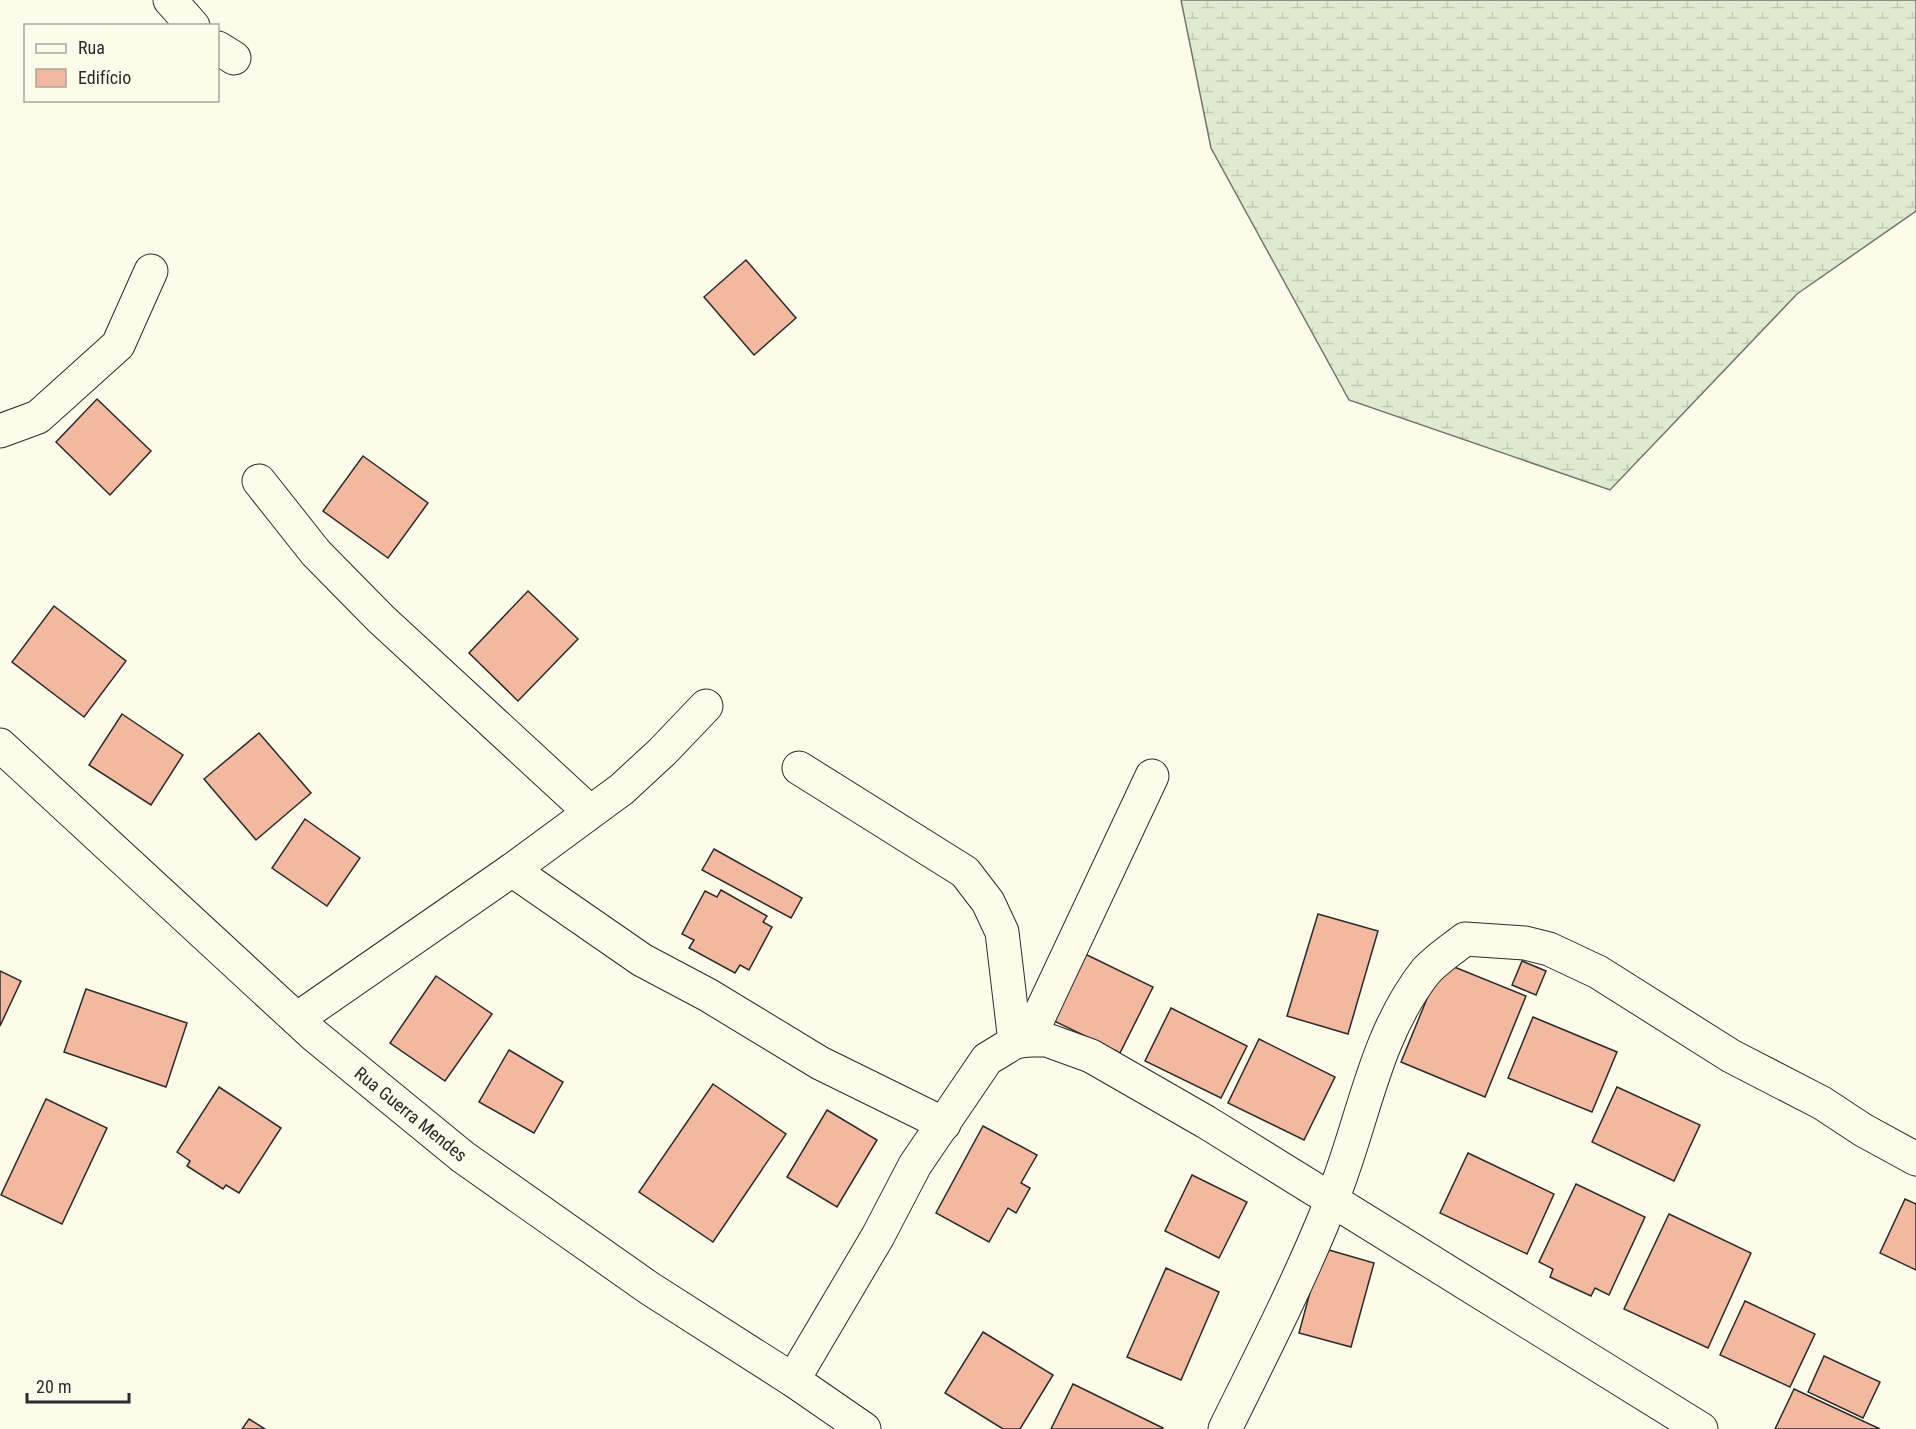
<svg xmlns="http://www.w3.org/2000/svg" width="1916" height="1429" font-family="'Roboto Condensed',sans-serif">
<defs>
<pattern id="wetland-marsh" width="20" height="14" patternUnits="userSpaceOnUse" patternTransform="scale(1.5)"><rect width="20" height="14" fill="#deebd1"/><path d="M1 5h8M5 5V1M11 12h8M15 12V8" fill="none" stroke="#bfcab4"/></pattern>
</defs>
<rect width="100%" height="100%" fill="#fdfbea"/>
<path fill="url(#wetland-marsh)" stroke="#74746e" stroke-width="1.5" d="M 1181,0 L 1916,0 L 1916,211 L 1797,294 L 1610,490 L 1349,400 L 1211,148 Z"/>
<g fill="#f2b8a0" stroke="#2b2b2b" stroke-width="1.5">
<path d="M 746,260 L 796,318 L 754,355 L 704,297 Z"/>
<path d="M 97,399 L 151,451 L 110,495 L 56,442 Z"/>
<path d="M 363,456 L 428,503 L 388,558 L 323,511 Z"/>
<path d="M 528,591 L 578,639 L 518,701 L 469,653 Z"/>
<path d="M 54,606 L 126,661 L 84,717 L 12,662 Z"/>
<path d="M 122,714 L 183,755 L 151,805 L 89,765 Z"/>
<path d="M 259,733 L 311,793 L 256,840 L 204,779 Z"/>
<path d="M 305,819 L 360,858 L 327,906 L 272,868 Z"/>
<path d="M 714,849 L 802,898 L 791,918 L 702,870 Z"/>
<path d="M 721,890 L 767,916 L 763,922 L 772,927 L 749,970 L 740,965 L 735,973 L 689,948 L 694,940 L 682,934 L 705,891 L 717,897 Z"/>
<path d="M 1318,914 L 1378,931 L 1348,1034 L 1287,1016 Z"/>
<path d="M 1083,953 L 1153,987 L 1120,1053 L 1050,1019 Z"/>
<path d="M 1522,961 L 1546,971 L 1536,995 L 1512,985 Z"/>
<path d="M 1442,962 L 1526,996 L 1485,1097 L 1401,1062 Z"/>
<path d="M 0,971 L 21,981 L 0,1026 Z"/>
<path d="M 436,976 L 492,1014 L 445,1081 L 390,1043 Z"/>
<path d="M 86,989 L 187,1023 L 166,1087 L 64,1052 Z"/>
<path d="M 1171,1008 L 1247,1046 L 1221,1098 L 1145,1061 Z"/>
<path d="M 1533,1017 L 1617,1052 L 1592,1112 L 1508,1078 Z"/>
<path d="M 1259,1039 L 1335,1077 L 1304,1140 L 1228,1103 Z"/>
<path d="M 509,1050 L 563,1082 L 534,1133 L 479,1102 Z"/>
<path d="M 713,1084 L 786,1134 L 713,1242 L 639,1192 Z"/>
<path d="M 219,1087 L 281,1128 L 239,1193 L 226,1185 L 223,1189 L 187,1166 L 190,1161 L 177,1152 Z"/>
<path d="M 1617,1087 L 1700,1125 L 1674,1181 L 1592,1142 Z"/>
<path d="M 46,1099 L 107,1128 L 62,1224 L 1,1195 Z"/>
<path d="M 827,1110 L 877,1140 L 837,1207 L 787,1177 Z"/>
<path d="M 983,1126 L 1037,1155 L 1021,1183 L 1030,1188 L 1016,1213 L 1008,1208 L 989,1242 L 936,1213 Z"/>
<path d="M 1468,1153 L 1554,1194 L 1527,1254 L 1440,1213 Z"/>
<path d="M 1192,1175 L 1247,1202 L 1219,1258 L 1165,1231 Z"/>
<path d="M 1576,1184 L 1645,1217 L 1609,1295 L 1595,1288 L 1591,1296 L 1550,1277 L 1553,1269 L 1539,1262 Z"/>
<path d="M 1905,1199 L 1916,1204 L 1916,1270 L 1880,1253 Z"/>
<path d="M 1669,1214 L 1751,1253 L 1708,1348 L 1624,1309 Z"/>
<path d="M 1322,1248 L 1374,1263 L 1351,1347 L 1299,1333 Z"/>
<path d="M 1166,1268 L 1219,1292 L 1181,1380 L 1127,1357 Z"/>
<path d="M 1745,1301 L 1815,1334 L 1790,1387 L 1720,1355 Z"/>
<path d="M 983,1332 L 1053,1375 L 1020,1429 L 1003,1429 L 945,1393 Z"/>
<path d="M 1824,1356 L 1880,1382 L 1863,1418 L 1808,1392 Z"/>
<path d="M 1073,1384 L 1163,1428 L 1162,1429 L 1051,1429 Z"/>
<path d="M 1794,1389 L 1880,1429 L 1775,1429 Z"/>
<path d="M 249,1419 L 265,1429 L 242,1429 Z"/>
</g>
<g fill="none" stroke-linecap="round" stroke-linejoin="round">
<g stroke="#2b2b2b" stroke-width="35">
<g id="minor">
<path d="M 170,0 L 193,26"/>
<path d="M 218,48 L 234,58"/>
<path d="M 0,431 L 38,417 L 118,345 L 151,271"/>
<path d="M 259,481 L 316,553 L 381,619 L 590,812"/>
<path d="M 0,745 L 314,1035 L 463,1157 L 649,1288 L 793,1380 L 864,1429"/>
<path d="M 799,768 L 965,872 L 988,902 L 1002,932 L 1015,1042"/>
<path d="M 512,870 L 642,960 L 708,995 L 820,1063 L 944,1124"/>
<path d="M 297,1019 L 512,870 L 622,789 L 662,752 L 706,706"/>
<path d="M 1028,1040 L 1152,776"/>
<path d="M 793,1380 L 878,1236 L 915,1165 L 987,1059 L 1015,1042 L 1028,1040 L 1047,1040 L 1091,1056 L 1206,1122 L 1701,1429"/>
<path d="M 1225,1429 C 1262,1354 1300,1280 1331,1202 C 1363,1125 1373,1038 1426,971 C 1437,959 1452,949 1465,939 L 1525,943 L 1549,949 L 1598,972 L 1731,1056 L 1822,1103 L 1863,1130 L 1916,1159"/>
</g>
</g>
<use href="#minor" stroke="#fdfbea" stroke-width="33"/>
</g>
<g text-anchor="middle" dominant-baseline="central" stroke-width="4.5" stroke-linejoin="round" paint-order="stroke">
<g font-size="18" fill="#2b2b2b" stroke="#fdfbea">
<text transform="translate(411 1114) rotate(39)">Rua Guerra Mendes</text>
</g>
</g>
<rect x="24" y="24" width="195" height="78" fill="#fdfbea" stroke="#a9a89e" stroke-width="1.5"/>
<rect x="36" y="44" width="30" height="9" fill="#fdfbea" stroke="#a9a89e" stroke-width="1.5"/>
<text x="78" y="54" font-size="18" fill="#2b2b2b">Rua</text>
<rect x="36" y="69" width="30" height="18" fill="#f2b8a0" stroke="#a9a89e" stroke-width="1.5"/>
<text x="78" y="84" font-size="18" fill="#2b2b2b">Edifício</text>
<path d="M27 1393v9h102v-9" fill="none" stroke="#2b2b2b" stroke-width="3"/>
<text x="36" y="1393" font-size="18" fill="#2b2b2b" stroke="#fdfbea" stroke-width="4.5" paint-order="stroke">20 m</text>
</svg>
